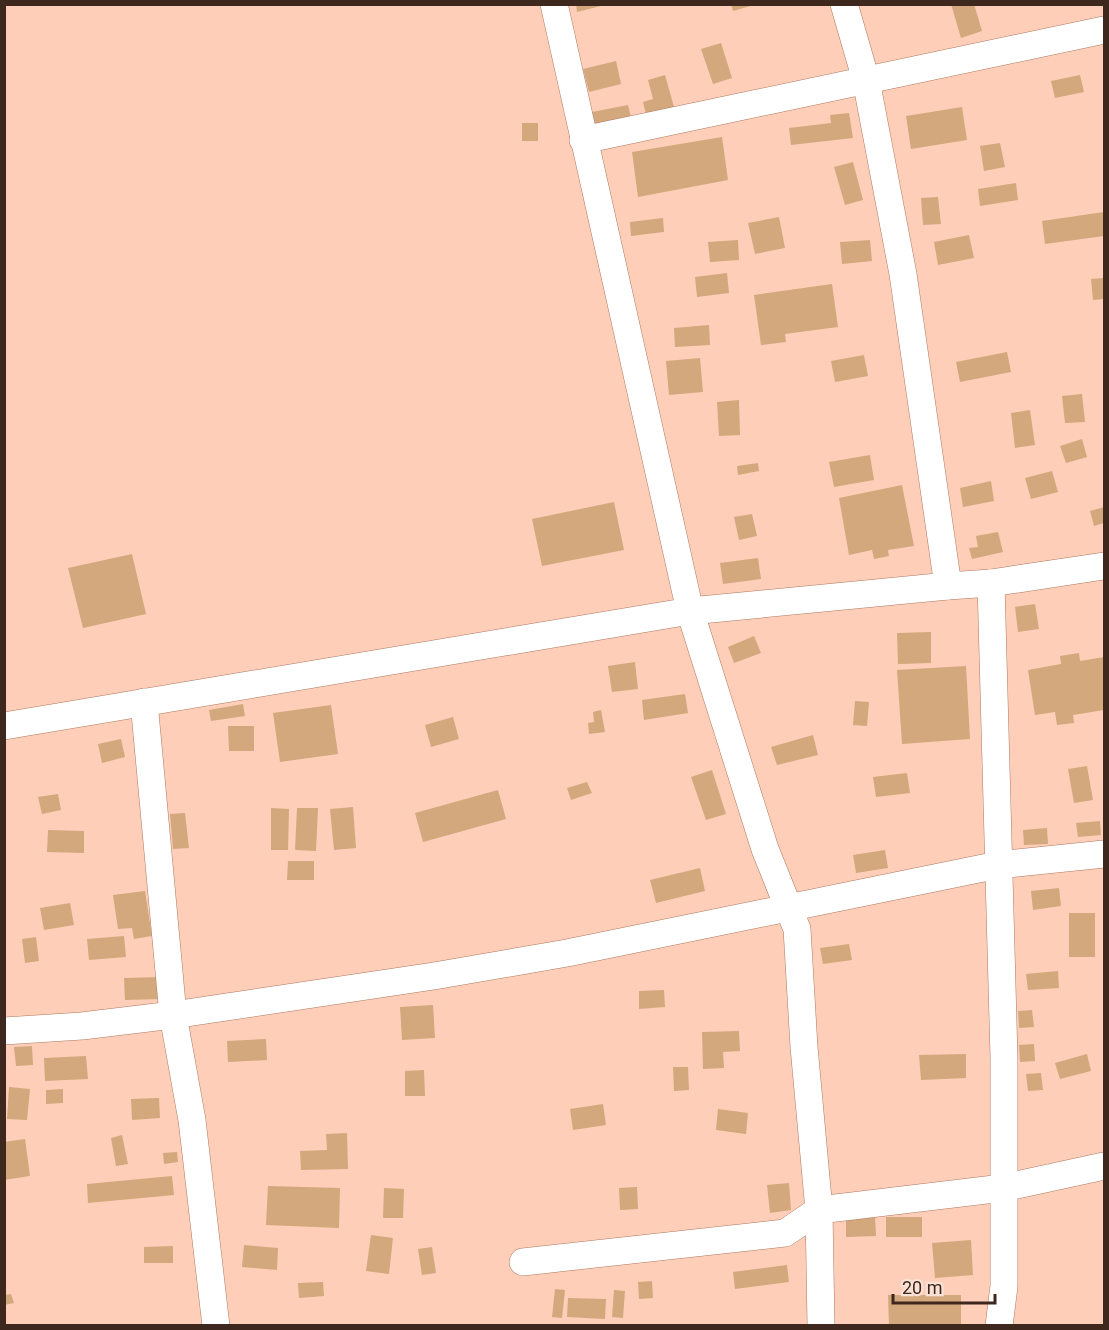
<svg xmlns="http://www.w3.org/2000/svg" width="1109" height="1330" font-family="Roboto,sans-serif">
<rect width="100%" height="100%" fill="#feceb8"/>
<g fill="#d3a87c">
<path d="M 576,4 L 605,4 L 605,5 L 577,12 Z"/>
<path d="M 731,4 L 754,4 L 754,5 L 733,11 Z"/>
<path d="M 951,4 L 974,4 L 982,31 L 961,38 Z"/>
<path d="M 721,43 L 732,78 L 713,84 L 701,49 Z"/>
<path d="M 616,61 L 621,84 L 589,92 L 583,69 Z"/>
<path d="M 665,75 L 674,107 L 646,114 L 643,102 L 653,99 L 648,80 Z"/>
<path d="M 1080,75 L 1084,92 L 1055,98 L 1051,81 Z"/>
<path d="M 628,105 L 631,117 L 595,124 L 592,112 Z"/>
<path d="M 962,107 L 967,140 L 911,149 L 906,116 Z"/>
<path d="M 849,113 L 853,138 L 791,145 L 789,128 L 831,123 L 830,115 Z"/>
<rect x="522" y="123" width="16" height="18"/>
<path d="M 722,137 L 728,180 L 638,197 L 632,152 Z"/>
<path d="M 1000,143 L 1005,167 L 984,171 L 980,146 Z"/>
<path d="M 853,162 L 863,200 L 845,205 L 834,167 Z"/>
<path d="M 1016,183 L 1018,200 L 980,206 L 978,189 Z"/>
<path d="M 938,197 L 941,224 L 923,225 L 921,198 Z"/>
<path d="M 1104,212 L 1104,236 L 1045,244 L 1042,221 Z"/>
<path d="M 779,217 L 785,248 L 755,254 L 748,223 Z"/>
<path d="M 663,218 L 664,232 L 631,236 L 630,222 Z"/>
<path d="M 969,235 L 974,258 L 938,265 L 934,242 Z"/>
<path d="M 738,240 L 739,260 L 710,262 L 708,242 Z"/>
<path d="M 870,240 L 872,261 L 842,264 L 840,242 Z"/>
<path d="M 727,273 L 729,293 L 697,297 L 695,277 Z"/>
<path d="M 1104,278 L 1104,299 L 1093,300 L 1091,279 Z"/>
<path d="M 832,284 L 838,327 L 785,334 L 786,342 L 761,345 L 754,295 Z"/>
<path d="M 709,325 L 710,345 L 675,347 L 674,328 Z"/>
<path d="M 1007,352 L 1011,372 L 960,382 L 956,362 Z"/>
<path d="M 864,355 L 868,376 L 835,382 L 831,361 Z"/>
<path d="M 700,358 L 703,392 L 669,395 L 666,361 Z"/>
<path d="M 1082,394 L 1085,422 L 1065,423 L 1062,396 Z"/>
<path d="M 739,400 L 740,435 L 719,436 L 717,402 Z"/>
<path d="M 1030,410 L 1035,445 L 1015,448 L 1011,413 Z"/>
<path d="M 1082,439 L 1087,457 L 1066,463 L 1060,446 Z"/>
<path d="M 870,455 L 874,480 L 834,487 L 829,462 Z"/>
<path d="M 758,463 L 759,471 L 738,475 L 737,466 Z"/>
<path d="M 1052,471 L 1058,492 L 1031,499 L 1025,478 Z"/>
<path d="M 991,481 L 994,501 L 963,507 L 960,488 Z"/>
<path d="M 902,485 L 914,546 L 888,550 L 889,556 L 874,559 L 872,550 L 849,555 L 839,498 Z"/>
<path d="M 614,502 L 624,550 L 542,566 L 532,519 Z"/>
<path d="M 1104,507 L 1104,523 L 1094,526 L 1090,511 Z"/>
<path d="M 752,514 L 757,536 L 739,540 L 734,517 Z"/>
<path d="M 998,532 L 1003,552 L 972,559 L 969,548 L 978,547 L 976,536 Z"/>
<path d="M 132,554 L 146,614 L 83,628 L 68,568 Z"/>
<path d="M 758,558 L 761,579 L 723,584 L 720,563 Z"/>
<path d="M 1035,604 L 1039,629 L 1018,632 L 1015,607 Z"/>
<path d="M 931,632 L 931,663 L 898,664 L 897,633 Z"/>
<path d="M 754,636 L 761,653 L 734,663 L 728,647 Z"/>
<path d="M 1079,653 L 1080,661 L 1104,657 L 1104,710 L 1073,715 L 1074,723 L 1057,725 L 1055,712 L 1035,715 L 1028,670 L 1061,664 L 1060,656 Z"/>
<path d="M 635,662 L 638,689 L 612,692 L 608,666 Z"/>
<path d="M 966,666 L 970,739 L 902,744 L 897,670 Z"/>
<path d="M 685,694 L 688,713 L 644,720 L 642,700 Z"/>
<path d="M 855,701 L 869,702 L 867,726 L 853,725 Z"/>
<path d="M 243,704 L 245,716 L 211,721 L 209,710 Z"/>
<path d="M 331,705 L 338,754 L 280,762 L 273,713 Z"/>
<path d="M 601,710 L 605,732 L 589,734 L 588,723 L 594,722 L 593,712 Z"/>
<path d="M 453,717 L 459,739 L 431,747 L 425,725 Z"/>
<path d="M 228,726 L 254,726 L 254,751 L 229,751 Z"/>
<path d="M 813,735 L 818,755 L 777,765 L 771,747 Z"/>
<path d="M 121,739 L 125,757 L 102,763 L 98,744 Z"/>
<path d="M 1087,766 L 1093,800 L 1074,803 L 1068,769 Z"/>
<path d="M 712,770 L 726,814 L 706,820 L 691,777 Z"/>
<path d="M 907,773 L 910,793 L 876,797 L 873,777 Z"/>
<path d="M 587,782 L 592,793 L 571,800 L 567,788 Z"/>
<path d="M 498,790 L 506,819 L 423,842 L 415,813 Z"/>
<path d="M 58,794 L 61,810 L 42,814 L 38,797 Z"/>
<path d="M 353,807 L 356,848 L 334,850 L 330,809 Z"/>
<path d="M 271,808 L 289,809 L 288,850 L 271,850 Z"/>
<path d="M 297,808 L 318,808 L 316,851 L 295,850 Z"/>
<path d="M 185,813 L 189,848 L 173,849 L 170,814 Z"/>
<path d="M 1100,821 L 1101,835 L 1078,837 L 1076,823 Z"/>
<path d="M 1047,828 L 1048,844 L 1024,845 L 1023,830 Z"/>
<path d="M 48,830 L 84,831 L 84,853 L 47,852 Z"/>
<path d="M 885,850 L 888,868 L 856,873 L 853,855 Z"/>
<path d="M 288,861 L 314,861 L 314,880 L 287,880 Z"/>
<path d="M 700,868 L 705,891 L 656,903 L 650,880 Z"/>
<path d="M 1059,888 L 1061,906 L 1033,910 L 1031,891 Z"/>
<path d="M 145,891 L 152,936 L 134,939 L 132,928 L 118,929 L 113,895 Z"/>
<path d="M 70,903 L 74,925 L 44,930 L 40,908 Z"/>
<rect x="1069" y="913" width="26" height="44"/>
<path d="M 124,936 L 126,957 L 89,960 L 87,939 Z"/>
<path d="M 36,937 L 39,961 L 25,963 L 22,939 Z"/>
<path d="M 849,944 L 852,960 L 823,964 L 820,948 Z"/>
<path d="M 1058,971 L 1059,988 L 1028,990 L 1026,974 Z"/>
<path d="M 161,977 L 161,999 L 125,1000 L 124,978 Z"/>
<path d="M 664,990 L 665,1007 L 639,1009 L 639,991 Z"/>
<path d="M 433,1005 L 435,1038 L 402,1040 L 400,1007 Z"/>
<path d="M 1032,1010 L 1034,1027 L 1019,1028 L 1018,1011 Z"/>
<path d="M 739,1031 L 740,1051 L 723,1052 L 724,1068 L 703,1069 L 702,1032 Z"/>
<path d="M 266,1039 L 267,1060 L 228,1062 L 227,1041 Z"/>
<path d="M 1034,1044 L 1035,1061 L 1020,1062 L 1019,1045 Z"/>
<path d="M 32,1046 L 33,1065 L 16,1066 L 14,1047 Z"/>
<path d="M 966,1054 L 966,1078 L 921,1080 L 919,1055 Z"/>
<path d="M 1087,1054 L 1091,1071 L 1060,1079 L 1055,1063 Z"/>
<path d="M 86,1056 L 88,1079 L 45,1081 L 44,1058 Z"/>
<path d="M 673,1067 L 688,1067 L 689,1090 L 674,1091 Z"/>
<path d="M 424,1070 L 425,1096 L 405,1096 L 405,1071 Z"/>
<path d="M 1041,1073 L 1043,1090 L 1028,1091 L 1026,1074 Z"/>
<path d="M 9,1087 L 30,1089 L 27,1120 L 7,1119 Z"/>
<path d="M 63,1089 L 63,1103 L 46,1104 L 46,1090 Z"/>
<path d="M 159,1098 L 160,1118 L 132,1120 L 131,1099 Z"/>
<path d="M 603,1104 L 606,1125 L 573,1130 L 570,1109 Z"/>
<path d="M 718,1109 L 748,1113 L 746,1134 L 716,1130 Z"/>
<path d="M 347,1133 L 348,1169 L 301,1170 L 300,1151 L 327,1150 L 326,1134 Z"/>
<path d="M 122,1135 L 128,1164 L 116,1166 L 111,1138 Z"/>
<path d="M 25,1139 L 30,1176 L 4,1180 L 4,1142 Z"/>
<path d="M 177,1152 L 178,1162 L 164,1164 L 163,1153 Z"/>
<path d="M 172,1176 L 174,1195 L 88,1203 L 87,1184 Z"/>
<path d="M 789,1183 L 791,1210 L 770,1213 L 767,1185 Z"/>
<path d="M 268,1186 L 340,1188 L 339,1228 L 266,1225 Z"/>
<path d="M 637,1187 L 638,1209 L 620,1210 L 619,1188 Z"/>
<path d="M 384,1188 L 404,1189 L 403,1218 L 383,1218 Z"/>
<path d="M 875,1217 L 876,1236 L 846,1237 L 846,1218 Z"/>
<rect x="886" y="1217" width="36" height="20"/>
<path d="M 371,1235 L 393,1238 L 389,1274 L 366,1271 Z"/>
<path d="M 971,1240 L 973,1275 L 935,1278 L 932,1243 Z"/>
<path d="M 244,1245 L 278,1248 L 277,1270 L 242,1267 Z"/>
<path d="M 173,1246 L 173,1263 L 144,1263 L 144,1247 Z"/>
<path d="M 432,1247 L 436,1273 L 422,1275 L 418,1249 Z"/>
<path d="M 787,1265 L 789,1282 L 735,1289 L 733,1272 Z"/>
<path d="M 652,1281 L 653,1298 L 639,1299 L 638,1282 Z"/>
<path d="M 323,1282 L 324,1296 L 299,1298 L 298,1283 Z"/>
<path d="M 555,1289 L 565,1290 L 562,1318 L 552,1317 Z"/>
<path d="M 614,1290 L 625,1291 L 623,1318 L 612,1317 Z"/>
<path d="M 11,1294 L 14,1303 L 4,1305 L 4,1295 Z"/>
<path d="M 888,1295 L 961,1295 L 961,1326 L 889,1326 Z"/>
<path d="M 568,1298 L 606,1299 L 605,1319 L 567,1317 Z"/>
</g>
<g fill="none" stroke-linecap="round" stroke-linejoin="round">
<g stroke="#ae785e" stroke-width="28">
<g id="street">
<path d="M 554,4 L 690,611 L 765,849 L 797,929 L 804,1047 L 819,1210 L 821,1326"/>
<path d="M 844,4 L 866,80 L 903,274 L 948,586"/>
<path d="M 583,140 L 1104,30"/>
<path d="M 991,583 L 1004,1058 L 1004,1286 L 999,1326"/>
<path d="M 144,702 L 173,1015 L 192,1120 L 216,1326"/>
<path d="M 4,726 L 690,611 L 948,586 L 991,583 L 1104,566"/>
<path d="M 4,1031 L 82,1026 L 173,1015 L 434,976 L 567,953 L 998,865 L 1104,854"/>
<path d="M 523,1262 L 785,1233 L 819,1210 L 1003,1188 L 1104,1166"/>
</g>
</g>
<use href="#street" stroke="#fff" stroke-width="27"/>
</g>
<rect width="1109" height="1330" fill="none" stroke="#3e271c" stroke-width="12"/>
<path d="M893 1294v9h102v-9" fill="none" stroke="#3e271c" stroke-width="3"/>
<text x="902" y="1294" font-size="18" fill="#3e271c" stroke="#fae1d6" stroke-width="4.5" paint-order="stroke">20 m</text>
</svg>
